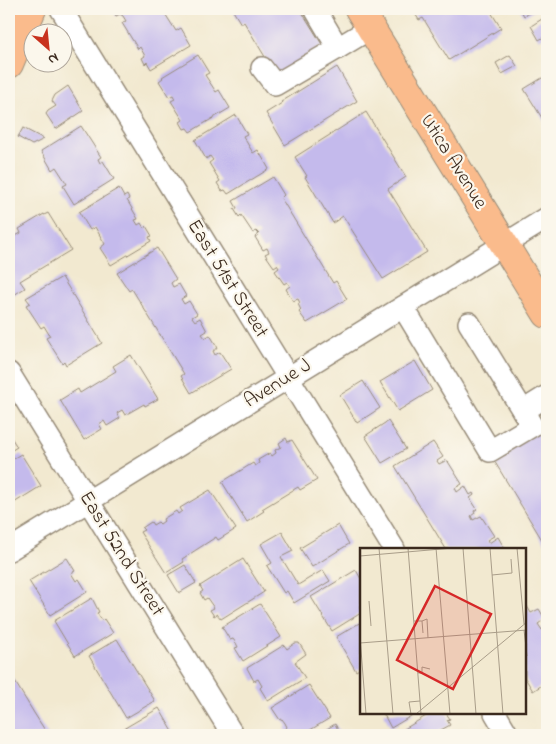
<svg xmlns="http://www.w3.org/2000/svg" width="556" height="744" font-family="'Indie Flower',sans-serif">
<rect width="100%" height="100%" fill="#fbf7ec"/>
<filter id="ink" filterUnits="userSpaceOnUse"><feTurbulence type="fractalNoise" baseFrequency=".02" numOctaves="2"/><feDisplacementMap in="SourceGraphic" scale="10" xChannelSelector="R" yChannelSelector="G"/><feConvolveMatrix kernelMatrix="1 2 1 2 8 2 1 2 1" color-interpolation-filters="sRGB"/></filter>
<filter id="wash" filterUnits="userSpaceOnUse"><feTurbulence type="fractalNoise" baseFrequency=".0096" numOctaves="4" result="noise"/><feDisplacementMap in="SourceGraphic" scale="20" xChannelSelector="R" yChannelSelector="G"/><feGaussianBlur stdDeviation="1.12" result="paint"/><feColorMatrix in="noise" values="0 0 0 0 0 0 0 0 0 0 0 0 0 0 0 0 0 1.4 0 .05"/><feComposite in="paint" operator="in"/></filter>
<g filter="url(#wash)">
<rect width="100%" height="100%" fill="#f2e9d0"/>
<g id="blocks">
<g fill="#c4baec">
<path d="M 112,9 L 162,9 L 176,31 L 181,28 L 191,45 L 151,69 L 147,62 L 145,64 L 142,58 L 145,56 L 140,47 L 138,49 L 122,23 L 126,21 L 123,16 L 120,14 L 116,16 Z"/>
<path d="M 232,9 L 300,9 L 323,46 L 276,75 L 244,22 L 241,24 Z"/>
<path d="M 412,9 L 489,9 L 501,28 L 449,60 L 423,18 L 419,20 Z"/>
<path d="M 520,9 L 538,9 L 524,16 Z"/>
<path d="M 545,17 L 547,20 L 547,35 L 539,40 L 531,26 Z"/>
<path d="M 198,55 L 209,73 L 205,75 L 216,92 L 219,90 L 230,108 L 190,132 L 187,128 L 184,129 L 180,122 L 183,120 L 171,101 L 175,99 L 173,95 L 169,97 L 159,81 L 163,78 L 162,77 Z"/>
<path d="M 510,55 L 517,66 L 502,74 L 496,63 Z"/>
<path d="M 337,67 L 357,101 L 285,145 L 266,113 L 282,103 L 281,102 Z"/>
<path d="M 547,75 L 547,126 L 524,89 Z"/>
<path d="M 68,86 L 83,111 L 56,129 L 46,114 L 48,111 L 56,106 L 52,101 L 55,95 Z"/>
<path d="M 366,112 L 406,177 L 388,189 L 427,252 L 383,279 L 343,216 L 333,223 L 305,177 L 307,176 L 295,157 Z"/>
<path d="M 236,115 L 247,134 L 243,136 L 253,153 L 258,150 L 269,169 L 228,194 L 225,190 L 222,191 L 217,183 L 220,181 L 209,163 L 213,160 L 210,156 L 206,159 L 195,140 Z"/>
<path d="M 81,126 L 101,157 L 98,159 L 100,163 L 103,161 L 114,179 L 74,204 L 63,186 L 67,184 L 56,167 L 52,170 L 41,151 Z"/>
<path d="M 23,128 L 44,139 L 32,145 L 18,137 Z"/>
<path d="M 273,177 L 284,195 L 281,198 L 333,283 L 336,281 L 347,299 L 307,323 L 299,312 L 301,310 L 298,304 L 300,303 L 298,299 L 293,301 L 286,289 L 290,286 L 287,282 L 284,284 L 275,271 L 279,268 L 277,265 L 274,267 L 265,254 L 269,252 L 267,248 L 263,250 L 255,237 L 259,234 L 256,231 L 253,233 L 241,215 L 239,217 L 234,209 L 237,208 L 233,201 Z"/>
<path d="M 119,188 L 124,197 L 127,195 L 129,199 L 127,200 L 138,219 L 135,220 L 138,225 L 141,223 L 144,228 L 146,226 L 152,236 L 149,237 L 151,241 L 111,265 L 100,248 L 105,244 L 95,227 L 90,230 L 79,212 Z"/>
<path d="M 48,213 L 71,250 L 20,281 L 25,288 L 9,298 L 9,237 L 10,239 L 21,233 L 19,229 L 44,214 L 44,215 Z"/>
<path d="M 157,248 L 176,279 L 171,283 L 173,287 L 179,284 L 186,296 L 181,299 L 184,304 L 189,301 L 197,314 L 192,317 L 195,321 L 200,318 L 207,331 L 202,334 L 205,338 L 210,335 L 218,348 L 213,351 L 215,355 L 220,352 L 231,369 L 191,393 L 181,376 L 184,374 L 132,289 L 129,291 L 117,273 Z"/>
<path d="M 62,277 L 102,343 L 66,365 L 64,361 L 62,363 L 46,338 L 50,336 L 44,326 L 41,328 L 26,305 L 30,303 L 26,298 Z"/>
<path d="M 131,355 L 158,399 L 145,406 L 144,404 L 125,415 L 122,410 L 117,413 L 120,418 L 107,426 L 104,421 L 99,424 L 102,429 L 84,440 L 60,400 L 78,389 L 80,393 L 116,371 L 113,366 Z"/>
<path d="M 415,361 L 432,390 L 398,411 L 380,382 Z"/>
<path d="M 363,381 L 380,408 L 357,423 L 340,395 Z"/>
<path d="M 388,421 L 406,449 L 382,463 L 365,436 Z"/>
<path d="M 547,426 L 547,548 L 493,459 Z"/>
<path d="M 9,434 L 17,447 L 9,452 Z"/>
<path d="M 286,438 L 288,442 L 292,440 L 317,480 L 300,490 L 298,487 L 262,509 L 264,511 L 247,522 L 222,482 L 253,463 L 255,466 L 259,463 L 258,460 L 270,453 L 272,456 L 276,453 L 275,450 L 281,447 L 279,443 Z"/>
<path d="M 433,442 L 443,457 L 437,461 L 439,464 L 447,460 L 462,484 L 455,488 L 457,492 L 465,486 L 470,495 L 473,493 L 474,495 L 470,498 L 477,509 L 474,511 L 475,513 L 471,516 L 473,520 L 481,516 L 494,536 L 487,540 L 489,543 L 498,537 L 505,549 L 446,549 L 395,466 Z"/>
<path d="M 21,454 L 41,486 L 9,506 L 9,461 Z"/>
<path d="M 210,490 L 236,529 L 218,540 L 216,537 L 182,559 L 184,562 L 166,573 L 140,532 L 144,530 L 142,528 L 151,522 L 153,525 L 158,522 L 160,524 L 164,521 L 163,519 L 176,511 L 178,514 L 182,511 L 180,508 Z"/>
<path d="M 338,525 L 349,544 L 312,567 L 300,548 Z"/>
<path d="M 282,532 L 293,551 L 281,557 L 298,585 L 323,570 L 330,581 L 294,603 L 287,591 L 284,593 L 267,566 L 272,563 L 261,544 Z"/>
<path d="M 67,558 L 75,571 L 71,573 L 76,581 L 79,579 L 87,592 L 50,615 L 29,581 Z"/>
<path d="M 243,559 L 264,592 L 221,619 L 217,614 L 214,616 L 210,610 L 214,608 L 207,598 L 204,600 L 200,593 L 203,591 L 200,586 Z"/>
<path d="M 185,565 L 196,583 L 179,593 L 168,575 Z"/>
<path d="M 356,570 L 361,579 L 361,613 L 332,631 L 311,597 Z"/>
<path d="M 92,598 L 99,612 L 97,613 L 102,621 L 104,619 L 113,633 L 75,656 L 54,621 Z"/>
<path d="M 525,603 L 531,613 L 539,609 L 545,619 L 538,624 L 542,630 L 547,627 L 547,682 L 533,691 L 525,678 Z"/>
<path d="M 260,604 L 281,637 L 243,661 L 235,648 L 238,647 L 236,643 L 233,639 L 230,640 L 222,627 Z"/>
<path d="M 361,622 L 361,668 L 356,671 L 336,637 Z"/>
<path d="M 117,639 L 155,701 L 126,718 L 89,656 Z"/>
<path d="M 295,643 L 299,643 L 306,654 L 295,662 L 305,678 L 268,701 L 260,688 L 262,686 L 258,679 L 254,681 L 247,668 L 284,645 L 287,649 Z"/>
<path d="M 9,672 L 34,713 L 48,735 L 9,735 Z"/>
<path d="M 309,685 L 330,718 L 302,735 L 290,735 L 285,728 L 287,727 L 285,723 L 282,719 L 280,720 L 272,708 Z"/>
<path d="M 159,708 L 175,735 L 120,735 L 118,732 Z"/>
<path d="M 383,713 L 416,713 L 391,728 Z"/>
<path d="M 431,713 L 446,713 L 450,719 L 447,720 L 450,725 L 432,735 L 396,735 L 396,734 Z"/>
<path d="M 335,724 L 341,735 L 317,735 Z"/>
</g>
</g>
</g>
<g filter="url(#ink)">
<use href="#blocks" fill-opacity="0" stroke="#968a77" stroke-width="1"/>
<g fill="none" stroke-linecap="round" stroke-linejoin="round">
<g stroke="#968a77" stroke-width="24">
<g id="minor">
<path d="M 61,9 L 394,549"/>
<path d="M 338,48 L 371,28"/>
<path d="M 262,68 L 275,85 L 338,48 L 315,9"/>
<path d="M 403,307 L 490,451 L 532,426 L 523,411"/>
<path d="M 469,323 L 523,411 L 547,396"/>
<path d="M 9,373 L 233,735"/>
<path d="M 9,550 L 547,218"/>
<path d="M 495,713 L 508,735"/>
</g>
</g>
<g stroke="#968a77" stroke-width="30">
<g id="major">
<path d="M 359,9 L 547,314"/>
<path d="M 9,64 L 32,9"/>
</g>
</g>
<use href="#minor" stroke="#fff" stroke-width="21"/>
<use href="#major" stroke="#fabb8c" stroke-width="28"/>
</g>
</g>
<g text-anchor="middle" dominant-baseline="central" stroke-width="4.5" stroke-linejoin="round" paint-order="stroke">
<g font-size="20" fill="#3b2a1e" stroke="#fbf7ec">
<text transform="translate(453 162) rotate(58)">Utica Avenue</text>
<text transform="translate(227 279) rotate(58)">East 51st Street</text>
<text transform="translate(278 384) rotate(-32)">Avenue J</text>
<text transform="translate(121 554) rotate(58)">East 52nd Street</text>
</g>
</g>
<g transform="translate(360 548)">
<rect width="166" height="166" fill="#f2e9d0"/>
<path fill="none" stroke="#a99d89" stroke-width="1" d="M 19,0 L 33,166M 48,0 L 61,166M 76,0 L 90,166M 103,0 L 116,166M 130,0 L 143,166M 157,0 L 164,76M 0,8 L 93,0M 132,27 L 152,25 L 151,11M 9,53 L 11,78M 54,73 L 62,73 L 63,85M 62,73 L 67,71 L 68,90M 164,82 L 167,108M 0,89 L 6,166M 0,95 L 167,82M 58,125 L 62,125 L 62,119 L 70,121M 51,166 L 49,154 L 60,153M 56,166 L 167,74"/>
<path fill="#d62828" fill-opacity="0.15" stroke="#d62828" stroke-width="2.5" d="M 75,38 L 131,66 L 93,141 L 37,112 Z"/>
<rect width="166" height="166" fill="none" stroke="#3b2a1e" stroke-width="2.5"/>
</g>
<rect width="556" height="744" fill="none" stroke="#fbf7ec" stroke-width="30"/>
<g transform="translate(48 48) rotate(153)"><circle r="24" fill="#fbf7ec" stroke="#aea59a"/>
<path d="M0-4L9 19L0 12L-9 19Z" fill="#c8321e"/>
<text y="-8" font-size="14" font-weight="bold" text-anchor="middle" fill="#3b2a1e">N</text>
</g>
</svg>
